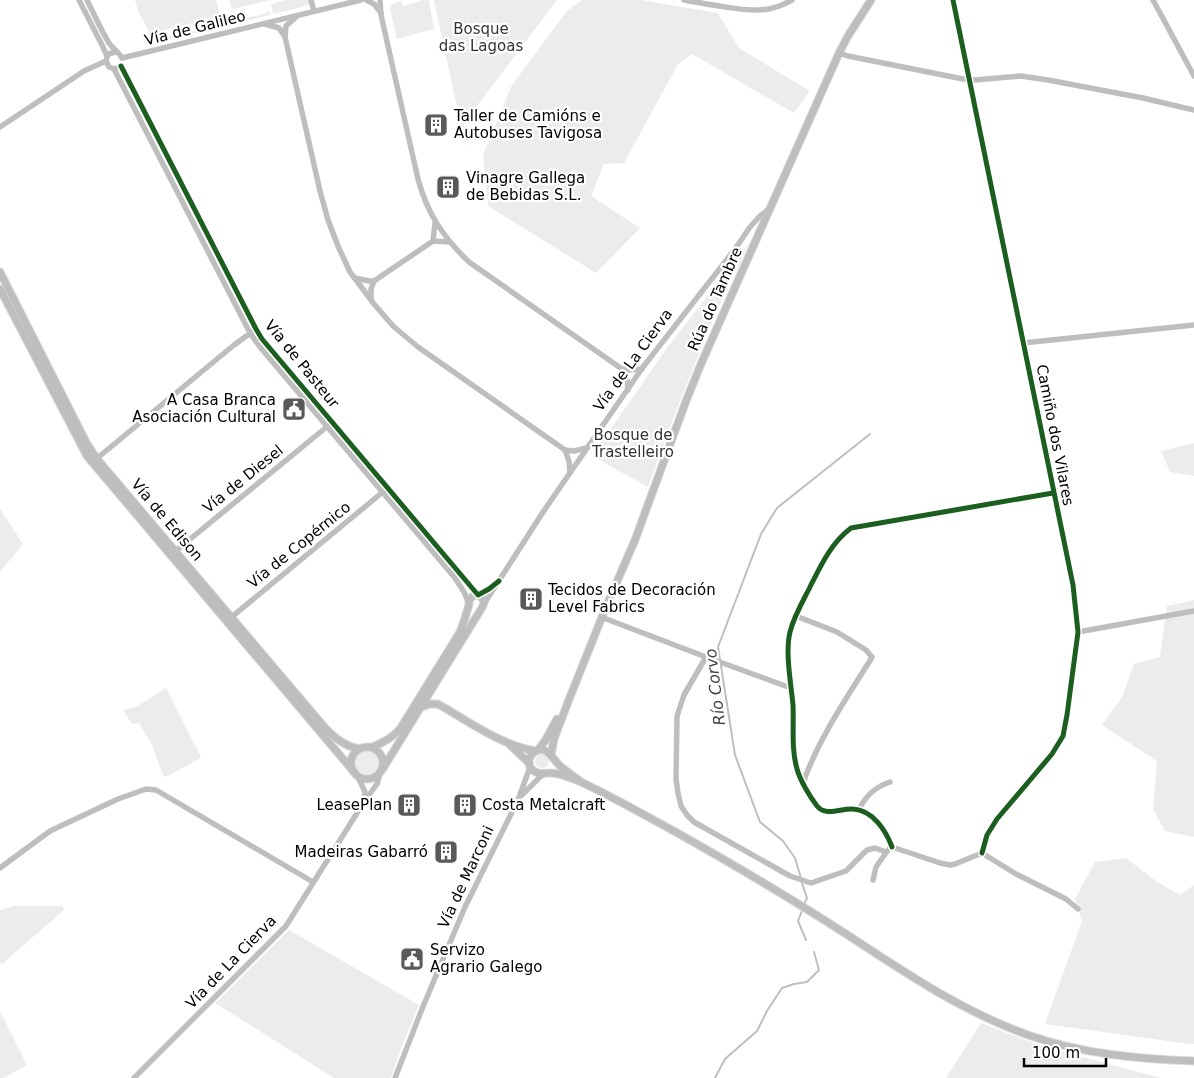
<svg xmlns="http://www.w3.org/2000/svg" width="1194" height="1078" font-family="'DejaVu Sans',sans-serif">
<rect width="100%" height="100%" fill="#fff"/>
<g fill="#ececec">
<path d="M 135,0 L 216,0 L 220,16 L 156,32 L 157,41 L 154,41 L 138,11 Z"/>
<path d="M 229,0 L 271,0 L 232,9 Z"/>
<path d="M 287,0 L 308,0 L 310,5 L 273,14 L 271,4 Z"/>
<path d="M 420,0 L 429,0 L 434,29 L 397,39 L 390,9 L 391,6 L 395,3 L 402,1 L 403,6 L 421,1 Z"/>
<path d="M 434,0 L 557,0 L 464,123 L 466,149 Z"/>
<path d="M 582,0 L 641,0 L 718,13 L 739,48 L 810,91 L 794,113 L 692,54 L 678,64 L 624,163 L 604,164 L 591,196 L 640,228 L 596,273 L 488,206 L 483,155 L 512,85 L 567,11 Z"/>
<path d="M 267,11 L 269,11 L 270,15 L 233,24 L 232,20 L 234,19 L 235,21 L 267,13 Z"/>
<path d="M 221,22 L 224,22 L 225,26 L 161,41 L 160,37 L 162,37 L 163,38 L 222,25 Z"/>
<path d="M 749,243 L 736,272 L 734,273 C 702,343 674,414 648,487 L 592,456 L 667,348 Z"/>
<path d="M 1194,443 L 1194,476 L 1170,472 L 1161,451 Z"/>
<path d="M 0,509 L 23,544 L 0,572 Z"/>
<path d="M 1194,600 L 1194,837 L 1165,831 L 1153,809 L 1157,761 L 1102,725 L 1122,697 L 1134,664 L 1160,657 L 1167,606 Z"/>
<path d="M 166,688 L 201,757 L 197,760 L 166,777 L 163,775 L 152,745 L 139,723 L 132,724 L 123,710 L 136,707 Z"/>
<circle cx="367" cy="763" r="12"/>
<circle cx="542" cy="761" r="7"/>
<path d="M 1126,858 L 1157,882 L 1180,895 L 1194,885 L 1194,1044 L 1189,1044 L 1045,1024 L 1082,921 L 1075,899 L 1095,862 Z"/>
<path d="M 14,906 L 62,906 L 64,910 L 2,964 L 0,962 L 0,910 Z"/>
<path d="M 289,930 L 419,1005 L 400,1051 L 391,1078 L 334,1078 L 215,1003 Z"/>
<path d="M 0,1011 L 27,1065 L 3,1078 L 0,1078 Z"/>
<path d="M 981,1023 L 1041,1046 L 1161,1078 L 946,1078 Z"/>
</g>
<g fill="none" stroke-linecap="round" stroke-linejoin="round">
<g stroke="#bfbfbf" stroke-width="2">
<path d="M 801,878 L 795,858 L 783,841 L 760,822 L 735,755 L 718,647 L 761,534 L 777,508 L 870,434"/>
<path d="M 802,883 L 807,898 L 804,904"/>
<path d="M 803,908 L 798,921 L 806,940"/>
<path d="M 715,1078 L 725,1059 L 757,1031 L 767,1011 L 782,988 L 794,984 L 807,982 L 819,970 L 814,952"/>
</g>
<g stroke="#dbdbdb" stroke-width="9">
<g id="major">
<path d="M 0,272 L 87,444 L 97,459 L 326,729 C 336,739 345,746 359,749"/>
<path d="M 0,289 L 87,456 L 354,772"/>
<path d="M 421,707 L 430,704 L 438,704 C 468,721 502,746 536,751"/>
<path d="M 510,745 L 529,763"/>
<circle cx="367" cy="763" r="16"/>
<path d="M 372,747 C 383,743 392,738 400,729 L 460,632 L 464,621 L 469,605 L 469,600 L 474,595 L 481,596 L 484,602 L 483,606 L 382,770"/>
<path d="M 538,750 L 545,741 L 557,719"/>
<path d="M 551,755 L 554,739 L 568,702 L 606,607 L 635,540 L 686,401 L 701,364 L 839,53 L 848,36 L 871,0"/>
<path d="M 580,781 C 573,776 566,771 560,766 C 551,757 545,741 531,755 C 528,761 528,767 534,771 C 539,775 543,773 548,773 C 558,772 572,778 581,782 C 615,798 648,817 681,835 C 736,866 790,898 843,932 C 903,971 962,1012 1031,1036 C 1083,1054 1139,1059 1194,1061"/>
</g>
</g>
<g stroke="#bebebe" stroke-width="5.5">
<path d="M 79,0 L 102,45 L 107,56"/>
<path d="M 87,0 C 94,14 101,30 109,43 C 113,49 119,52 122,58"/>
<path d="M 311,0 L 314,11"/>
<path d="M 366,0 L 374,4 L 381,13"/>
<path d="M 380,0 L 381,15 L 418,179 C 427,213 443,237 469,262 L 622,369 L 627,380 L 628,390"/>
<path d="M 684,0 C 695,2 707,4 719,6 C 746,10 766,15 792,0"/>
<path d="M 953,0 L 1073,585 L 1078,632 L 1067,715 L 1063,736 L 1052,754 L 997,819 L 987,835 L 982,853"/>
<path d="M 1153,0 L 1194,76"/>
<path d="M 297,16 L 286,26 L 285,37 L 320,191 L 328,220 L 338,246 L 350,272 L 374,304 L 393,326 L 418,347 L 565,450 L 569,461 L 570,473"/>
<path d="M 265,24 L 279,28 L 285,37"/>
<path d="M 116,52 L 108,54 L 106,61 L 109,67 L 114,69 L 117,68"/>
<path d="M 839,53 L 848,56 L 963,79 L 975,80 L 1021,76 L 1048,80 L 1143,98 L 1194,110"/>
<path d="M 122,58 L 361,0"/>
<path d="M 121,66 L 256,329 L 262,339 L 478,595 L 489,589 L 499,581"/>
<path d="M 114,69 L 250,333 L 260,347 L 455,578 L 464,592 L 469,603"/>
<path d="M 0,127 L 84,71 L 106,61"/>
<path d="M 433,241 L 435,223"/>
<path d="M 355,278 L 369,281 L 374,281"/>
<path d="M 371,299 L 371,289 L 374,281 L 433,241 L 450,242"/>
<path d="M 1023,343 L 1194,325"/>
<path d="M 622,369 L 630,370 L 642,369"/>
<path d="M 565,450 L 574,451 L 587,448"/>
<path d="M 95,460 L 234,345 L 252,332"/>
<path d="M 172,554 L 329,425"/>
<path d="M 484,604 L 543,512 L 643,367 L 735,249 L 750,227 L 760,216 L 769,209"/>
<path d="M 796,616 L 837,632 L 866,650 L 872,657 L 871,659 C 846,699 819,738 803,783"/>
<path d="M 601,617 L 706,657 L 791,688"/>
<path d="M 228,620 L 384,491"/>
<path d="M 1078,632 L 1194,611"/>
<path d="M 706,657 L 684,695 L 677,716 L 676,779 L 678,793 L 681,806 L 687,815 L 694,822 L 790,876 L 811,883 L 846,871 L 867,850 L 875,848 L 886,852"/>
<path d="M 357,775 L 365,792 L 364,800"/>
<path d="M 522,795 L 540,777 L 544,774"/>
<path d="M 859,810 C 865,796 875,787 890,782"/>
<path d="M 892,847 C 886,831 873,810 853,809 C 841,808 826,817 817,806 C 810,797 800,780 797,769 C 791,748 794,726 793,705 C 791,683 785,653 790,632 C 794,616 803,601 810,587 C 821,565 831,543 851,528 L 1053,493"/>
<path d="M 892,847 L 940,863 L 950,865 L 955,864 L 982,853"/>
<path d="M 982,853 L 1016,874 L 1066,899 L 1078,909"/>
<path d="M 0,868 L 50,831 L 118,799 L 146,789 L 156,790 L 313,882"/>
<path d="M 873,880 L 876,867 L 888,850"/>
<path d="M 134,1078 L 286,926 L 364,802 L 377,784 L 380,774"/>
<path d="M 395,1078 L 422,1009 L 465,907 L 518,800 L 530,767"/>
</g>
<use href="#major" stroke="#bebebe" stroke-width="7"/>
<g stroke="#fff" stroke-width="8">
<g id="cycleway">
<path d="M 953,0 L 1073,585 L 1078,632 L 1067,715 L 1063,736 L 1052,754 L 997,819 L 987,835 L 982,853"/>
<path d="M 121,66 L 256,329 L 262,339 L 478,595 L 489,589 L 499,581"/>
<path d="M 892,847 C 886,831 873,810 853,809 C 841,808 826,817 817,806 C 810,797 800,780 797,769 C 791,748 794,726 793,705 C 791,683 785,653 790,632 C 794,616 803,601 810,587 C 821,565 831,543 851,528 L 1053,493"/>
</g>
</g>
<use href="#cycleway" stroke="#1b5e20" stroke-width="5"/>
</g>
<defs>
<g id="building-square" transform="scale(1.25)"><rect x="-9" y="-9" width="18" height="18" rx="4" fill="#595959" stroke="#fff"/><path d="M-4-6H4V6H1V3H-1V6H-4ZM-2.5-4.3h1.7v1.8h-1.7ZM.8-4.3h1.7v1.8H.8ZM-2.5-1h1.7V.8h-1.7ZM.8-1h1.7V.8H.8Z" fill="#fff"/></g>
<g id="civic-square" transform="scale(1.25)"><rect x="-9" y="-9" width="18" height="18" rx="4" fill="#595959" stroke="#fff"/><path d="M-.6-6.5H3V-4.5H.6V-3L4-1V1h2V6H-6V1h2V-1L-.6-3ZM-1.2 2.5V6h2.4V2.5Z" fill="#fff"/></g>
</defs>
<g fill-rule="evenodd">
<use href="#building-square" x="436" y="125"/>
<use href="#building-square" x="448" y="187"/>
<use href="#civic-square" x="294" y="409"/>
<use href="#building-square" x="531" y="599"/>
<use href="#building-square" x="409" y="805"/>
<use href="#building-square" x="465" y="805"/>
<use href="#building-square" x="446" y="852"/>
<use href="#civic-square" x="412" y="959"/>
</g>
<g text-anchor="middle" dominant-baseline="central" stroke-width="4.5" stroke-linejoin="round" paint-order="stroke">
<g font-size="15" fill="#000" stroke="#fff">
<text transform="translate(195 28) rotate(-14)">Vía de Galileo</text>
<text transform="translate(715 299) rotate(-66)">Rúa do Tambre</text>
<text transform="translate(633 360) rotate(-54)">Vía de La Cierva</text>
<text transform="translate(302 364) rotate(51)">Vía de Pasteur</text>
<text transform="translate(1055 435) rotate(79)">Camiño dos Vilares</text>
<text transform="translate(243 479) rotate(-39)">Vía de Diesel</text>
<text transform="translate(167 520) rotate(50)">Vía de Edison</text>
<text transform="translate(299 545) rotate(-39)">Vía de Copérnico</text>
<text transform="translate(466 877) rotate(-65)">Vía de Marconi</text>
<text transform="translate(231 962) rotate(-46)">Vía de La Cierva</text>
</g>
<g font-size="15" fill="#333" stroke="#fff">
<text x="481" y="29">Bosque<tspan x="481" dy="17">das Lagoas</tspan></text>
<text x="633" y="435">Bosque de<tspan x="633" dy="17">Trastelleiro</tspan></text>
</g>
<g font-size="15" fill="#000" stroke="#fff" text-anchor="start">
<text x="454" y="116">Taller de Camións e<tspan x="454" dy="17">Autobuses Tavigosa</tspan></text>
<text x="466" y="178">Vinagre Gallega<tspan x="466" dy="17">de Bebidas S.L.</tspan></text>
<text x="276" y="400" text-anchor="end">A Casa Branca<tspan x="276" dy="17">Asociación Cultural</tspan></text>
<text x="548" y="590">Tecidos de Decoración<tspan x="548" dy="17">Level Fabrics</tspan></text>
<text x="392" y="805" text-anchor="end">LeasePlan</text>
<text x="482" y="805">Costa Metalcraft</text>
<text x="428" y="852" text-anchor="end">Madeiras Gabarró</text>
<text x="430" y="950">Servizo<tspan x="430" dy="17">Agrario Galego</tspan></text>
</g>
<g font-size="16" font-style="italic" fill="#444" stroke="#fff">
<text transform="translate(715 687) rotate(-97)">Río Corvo</text>
</g>
</g>
<path d="M1024 1058v8h82v-8" fill="none" stroke="#000000" stroke-width="2.5"/>
<text x="1032" y="1058" font-size="15" fill="#000000" stroke="#ffffff" stroke-width="4" paint-order="stroke">100 m</text>
</svg>
